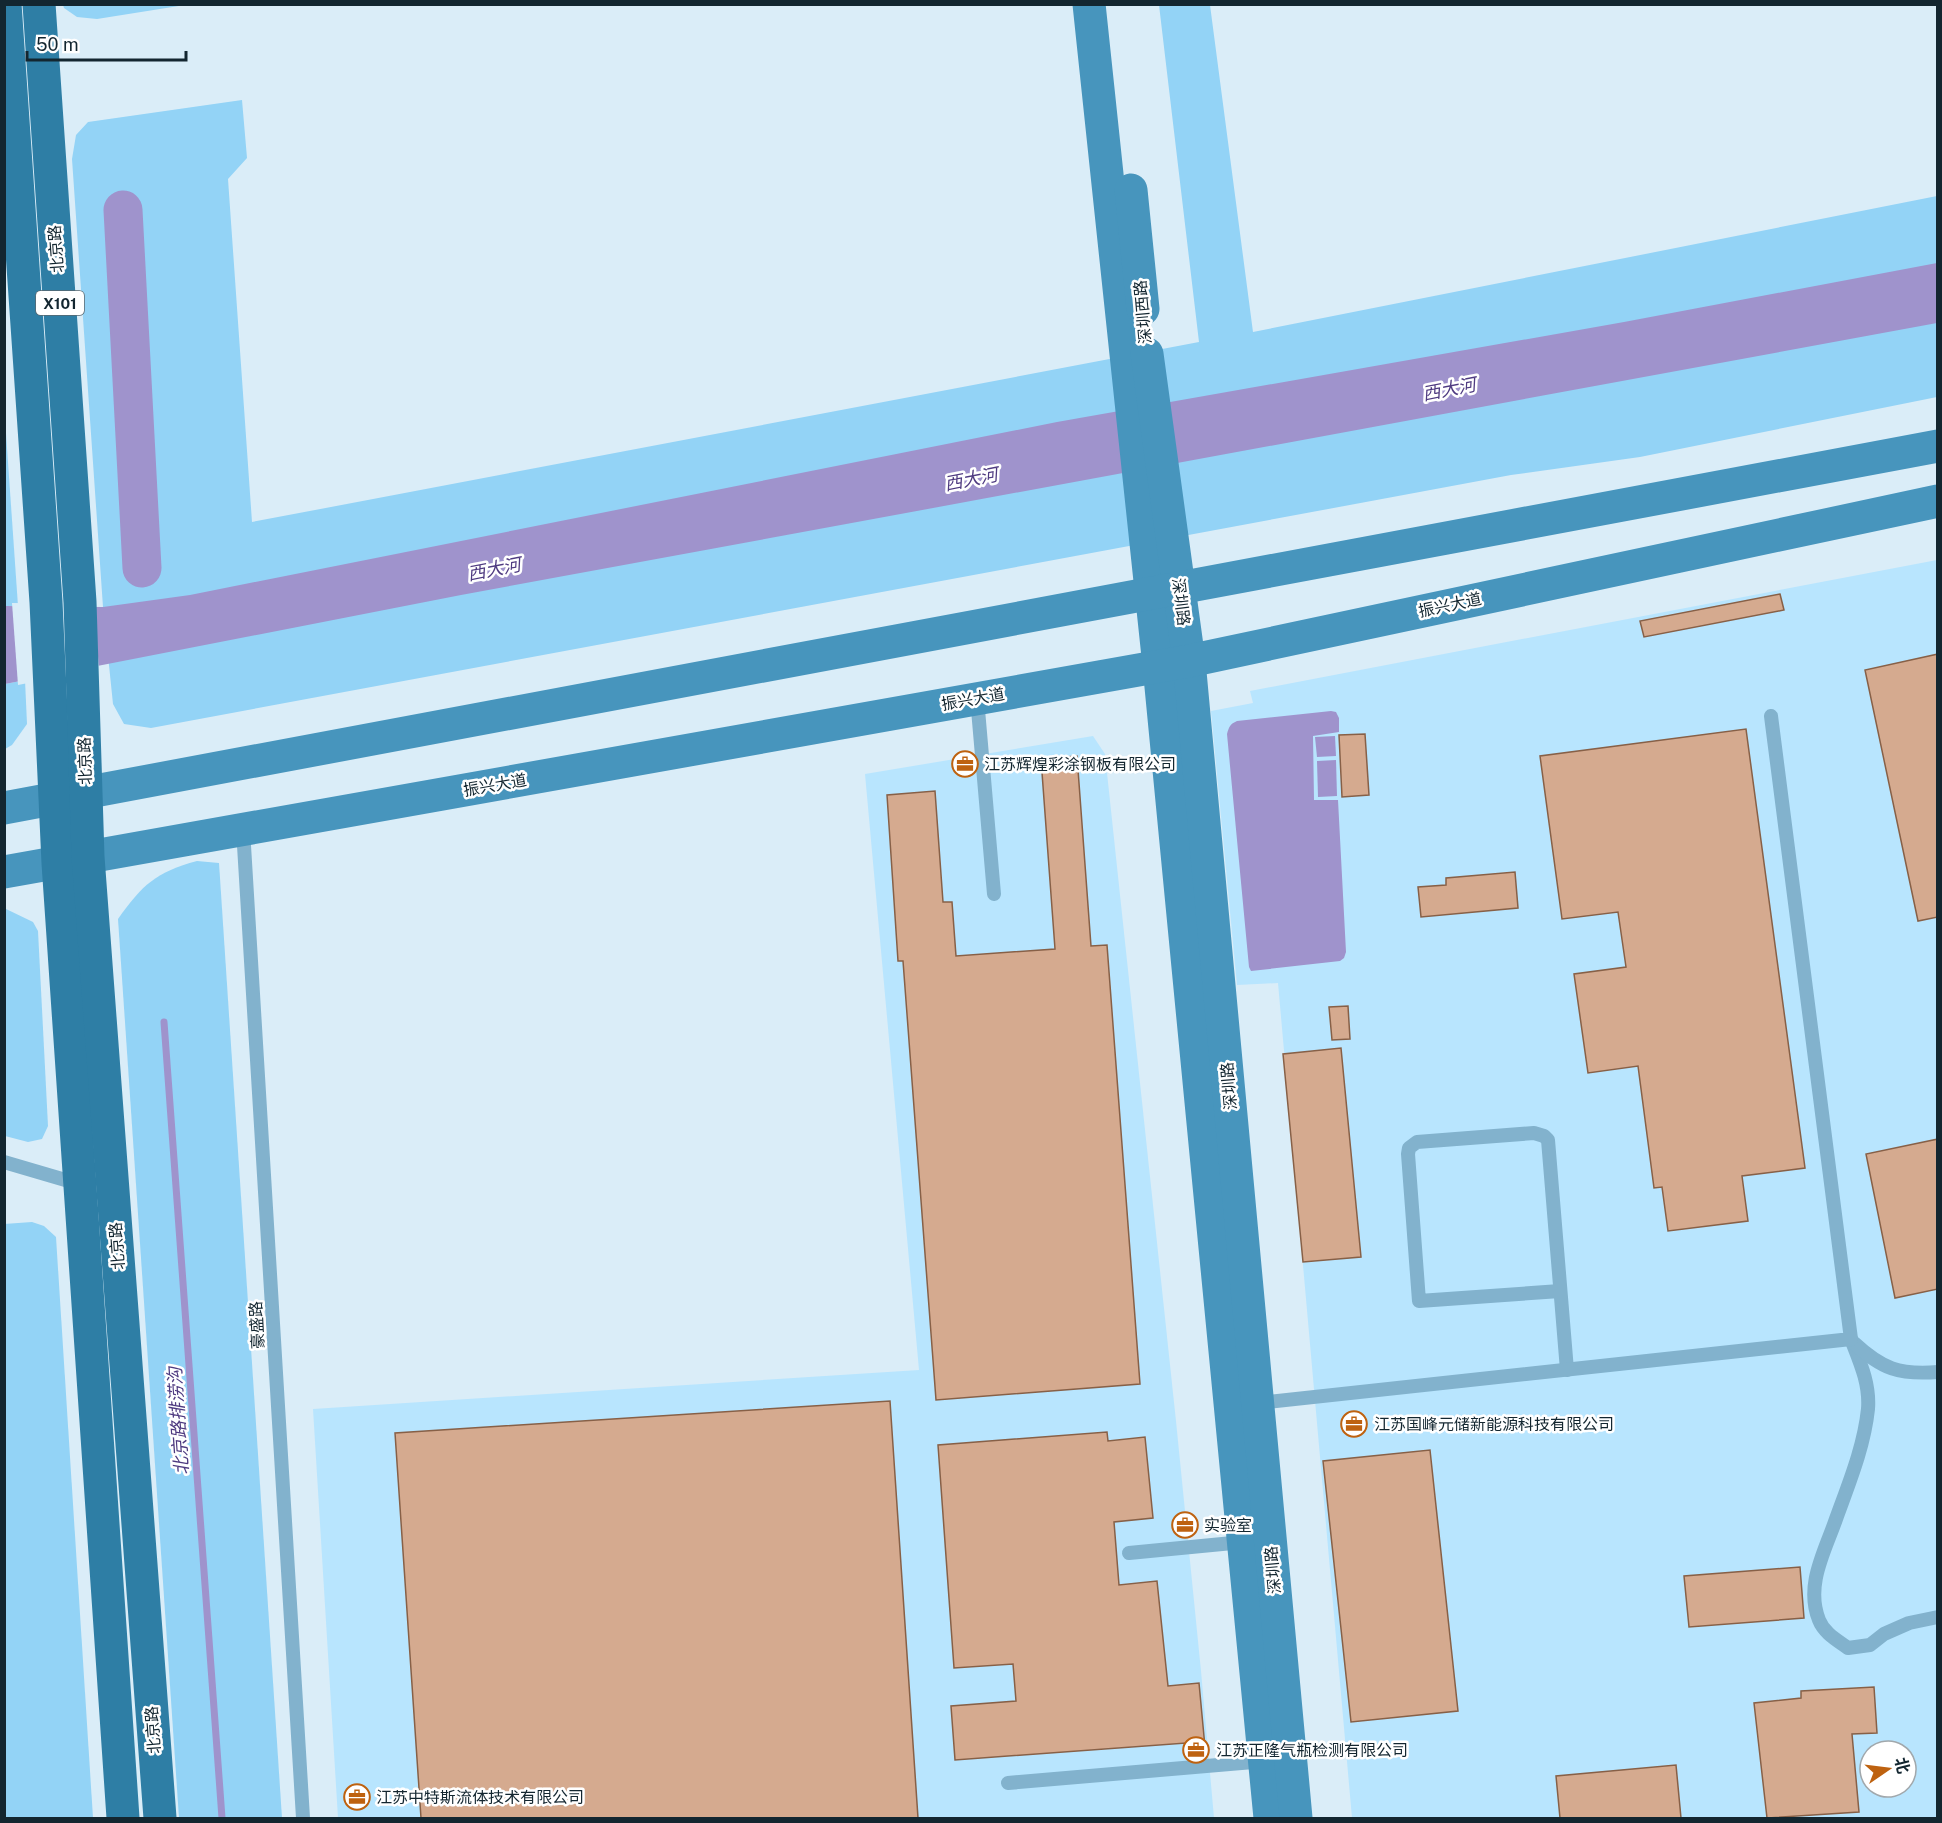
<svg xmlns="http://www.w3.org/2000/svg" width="1942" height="1823" font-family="'Public Sans','Noto Sans SC',sans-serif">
<rect width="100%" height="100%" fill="#daedf8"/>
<g fill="#b8e5fe" fill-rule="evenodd">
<path d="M 1937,560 L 1937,1818 L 1352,1818 L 1278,983 L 1237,985 L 1211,711 L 1253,703 L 1250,691 ZM 1870,1751 L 1906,1751 L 1906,1787 L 1870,1787 Z"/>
<path d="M 1093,736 L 1105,754 L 1176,1421 L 1201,1671 L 1214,1818 L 338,1818 L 313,1409 L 919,1370 L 865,774 Z"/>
</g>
<g fill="#93d3f6">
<path d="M 63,5 L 63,4 L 185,5 L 97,19 L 77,17 L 64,8 Z"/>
<path d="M 1159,5 L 1210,5 L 1253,332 L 1937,196 L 1937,397 L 1640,457 L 1511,475 L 151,728 L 124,724 L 113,704 L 103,607 L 72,159 L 76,135 L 88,122 L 242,100 L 247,158 L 228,179 L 252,522 L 1199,342 Z"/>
<path d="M 5,419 L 18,606 L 5,606 Z"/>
<path d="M 25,680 L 27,724 L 12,745 L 5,749 L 5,684 Z"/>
<path d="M 197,861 L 219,863 L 282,1818 L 179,1818 L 118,919 C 142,885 156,872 197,861 Z"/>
<path d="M 4,908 L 33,922 L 38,931 L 48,1126 L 42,1139 L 28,1142 L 5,1136 Z"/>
<path d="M 32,1222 L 44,1226 L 56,1237 L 93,1818 L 5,1818 L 4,1224 Z"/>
</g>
<g fill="#9f93cc">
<path d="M 1937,263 L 1937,323 L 461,595 L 5,684 L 5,606 L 103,607 L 190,595 L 1057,422 L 1624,322 Z"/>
<path d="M 1331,711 L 1336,712 L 1339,718 L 1339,732 L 1313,736 L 1314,800 L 1338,800 L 1346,952 L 1344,958 L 1340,961 L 1251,971 L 1249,967 L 1227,734 C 1229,727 1230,724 1237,721 Z"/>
<path d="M 1335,736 L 1336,756 L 1317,757 L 1315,737 Z"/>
<path d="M 1336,760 L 1337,796 L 1318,797 L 1317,761 Z"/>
</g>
<path fill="#daedf8" d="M 12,603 L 94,604 L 99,669 L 18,685 Z"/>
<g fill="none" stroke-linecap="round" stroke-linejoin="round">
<path stroke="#9f93cc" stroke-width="7" d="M 164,1022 L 222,1818"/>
<path stroke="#9f93cc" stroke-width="39" d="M 123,210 L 142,568"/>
</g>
<g fill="#d5aa8f" stroke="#876047" stroke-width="1.5">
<path d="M 1780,594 L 1784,610 L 1644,637 L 1640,621 Z"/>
<path d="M 1938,654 L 1938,917 L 1918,921 L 1865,670 Z"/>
<path d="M 1746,729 L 1805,1168 L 1742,1176 L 1748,1221 L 1668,1231 L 1662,1187 L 1654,1188 L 1638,1066 L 1588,1073 L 1574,974 L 1626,967 L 1618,912 L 1562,919 L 1540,756 Z"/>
<path d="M 1365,734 L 1369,795 L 1342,797 L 1339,735 Z"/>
<path d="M 1077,756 L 1091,946 L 1107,945 L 1140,1384 L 936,1400 L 903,961 L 898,961 L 887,795 L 935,791 L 943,902 L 952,902 L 956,956 L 1055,949 L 1041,759 Z"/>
<path d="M 1515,872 L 1518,908 L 1421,917 L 1418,887 L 1446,885 L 1446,878 Z"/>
<path d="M 1348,1006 L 1350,1039 L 1332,1040 L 1329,1007 Z"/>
<path d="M 1341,1048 L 1361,1257 L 1303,1262 L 1283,1054 Z"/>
<path d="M 1938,1139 L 1938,1289 L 1895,1298 L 1866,1154 Z"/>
<path d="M 890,1401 L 918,1818 L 421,1818 L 395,1433 Z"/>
<path d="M 1107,1432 L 1108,1441 L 1145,1437 L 1153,1518 L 1114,1522 L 1119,1585 L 1157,1581 L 1168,1686 L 1199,1683 L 1205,1747 L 1187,1749 L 1186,1743 L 955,1760 L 951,1706 L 1016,1701 L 1013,1664 L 954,1668 L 938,1445 Z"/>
<path d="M 1430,1450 L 1458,1711 L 1351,1722 L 1323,1461 Z"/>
<path d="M 1800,1567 L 1804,1618 L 1689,1627 L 1684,1576 Z"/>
<path d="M 1874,1687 L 1877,1733 L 1852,1734 L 1859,1812 L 1767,1818 L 1754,1703 L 1801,1698 L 1801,1691 Z"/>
<path d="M 1676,1765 L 1681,1818 L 1560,1818 L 1556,1776 Z"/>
</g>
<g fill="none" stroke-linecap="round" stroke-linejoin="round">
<g stroke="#82b2cd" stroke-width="14">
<path d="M 977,698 L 994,894"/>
<path d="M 243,829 L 303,1818"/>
<path d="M 4,1162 L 79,1184"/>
<path d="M 1560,1291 L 1419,1301 L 1408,1154 L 1409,1148 L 1417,1142 L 1534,1133 L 1544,1136 L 1548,1140 L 1567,1370"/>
<path d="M 1851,1339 C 1860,1362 1870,1384 1868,1409 C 1864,1447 1849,1483 1836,1519 C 1825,1551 1805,1585 1819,1620 C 1824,1633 1837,1640 1848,1648 L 1870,1645 L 1884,1634 L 1909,1623 L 1938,1617"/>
<path d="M 1854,1343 C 1882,1369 1899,1375 1938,1372"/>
<path d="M 1258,1403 L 1851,1339 L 1771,716"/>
<path d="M 1129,1553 L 1243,1542"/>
<path d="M 1008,1783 L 1265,1761"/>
</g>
<g stroke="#4795bd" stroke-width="33">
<path d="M 1089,4 L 1159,666 L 1270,1818"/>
<path d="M 1131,190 L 1143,309"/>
<path d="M 1147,354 L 1189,661 L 1296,1818"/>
<path d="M 4,808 L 1938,446"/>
<path d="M 4,872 L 1189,661 L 1938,501"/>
</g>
<g stroke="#2e7ea5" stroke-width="33">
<path d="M 5,4 L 46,602 L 58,863 L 123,1818"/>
<path d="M 39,4 L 80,602 L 88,857 L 160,1818"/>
</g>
</g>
<defs>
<g id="office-ring" transform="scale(1.35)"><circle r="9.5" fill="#fff" stroke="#be6210" stroke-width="1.5"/><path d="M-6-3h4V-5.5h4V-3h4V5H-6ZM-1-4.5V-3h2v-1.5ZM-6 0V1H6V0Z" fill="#be6210"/></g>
</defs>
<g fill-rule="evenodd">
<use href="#office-ring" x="965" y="764"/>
<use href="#office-ring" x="1354" y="1424"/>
<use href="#office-ring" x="1185" y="1525"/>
<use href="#office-ring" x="1196" y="1750"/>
<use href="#office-ring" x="357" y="1797"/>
</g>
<g text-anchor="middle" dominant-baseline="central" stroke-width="5" stroke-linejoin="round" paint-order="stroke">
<rect fill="#fff" stroke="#5a676e" stroke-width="1.5" x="36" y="291" width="48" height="24" rx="4.5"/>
<g font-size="15" font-weight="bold" fill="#132630">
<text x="60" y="303">X101</text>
</g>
<g font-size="16" fill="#132630" stroke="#fff">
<text transform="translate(56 249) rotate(-94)">北京路</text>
<text transform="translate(1143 312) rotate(-95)">深圳西路</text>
<text transform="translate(1181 602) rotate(83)">深圳路</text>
<text transform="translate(1450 605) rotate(-12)">振兴大道</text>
<text transform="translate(973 699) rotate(-10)">振兴大道</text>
<text transform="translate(85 761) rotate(-92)">北京路</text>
<text transform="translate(495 785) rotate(-10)">振兴大道</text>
<text transform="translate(1229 1086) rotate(-95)">深圳路</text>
<text transform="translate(117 1246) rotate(-94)">北京路</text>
<text transform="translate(257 1325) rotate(-93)">豪盛路</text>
<text transform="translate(1273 1570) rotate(-95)">深圳路</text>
<text transform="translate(153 1730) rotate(-94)">北京路</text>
</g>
<g font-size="16" fill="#132630" stroke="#fff" text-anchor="start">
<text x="984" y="764">江苏辉煌彩涂钢板有限公司</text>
<text x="1374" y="1424">江苏国峰元储新能源科技有限公司</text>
<text x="1204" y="1525">实验室</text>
<text x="1216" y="1750">江苏正隆气瓶检测有限公司</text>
<text x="376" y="1797">江苏中特斯流体技术有限公司</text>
</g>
<g font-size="18" font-style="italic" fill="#4e3a80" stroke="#fff">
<text transform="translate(1449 389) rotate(-11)">西大河</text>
<text transform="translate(971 479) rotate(-11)">西大河</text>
<text transform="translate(494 569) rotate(-11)">西大河</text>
<text transform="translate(178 1421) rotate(-94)">北京路排涝沟</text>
</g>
</g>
<rect width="1942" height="1823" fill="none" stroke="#132630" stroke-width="12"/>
<g transform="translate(1888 1769) rotate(76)"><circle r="28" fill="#ffffff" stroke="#a1a8ac" stroke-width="1.5"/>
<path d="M0-4.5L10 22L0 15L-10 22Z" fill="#be6210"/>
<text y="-9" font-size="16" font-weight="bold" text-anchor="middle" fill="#132630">北</text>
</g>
<path d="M27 51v9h159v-9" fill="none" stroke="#132630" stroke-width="3"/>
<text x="36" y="51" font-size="18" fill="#132630" stroke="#ffffff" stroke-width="4.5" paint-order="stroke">50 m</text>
</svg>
